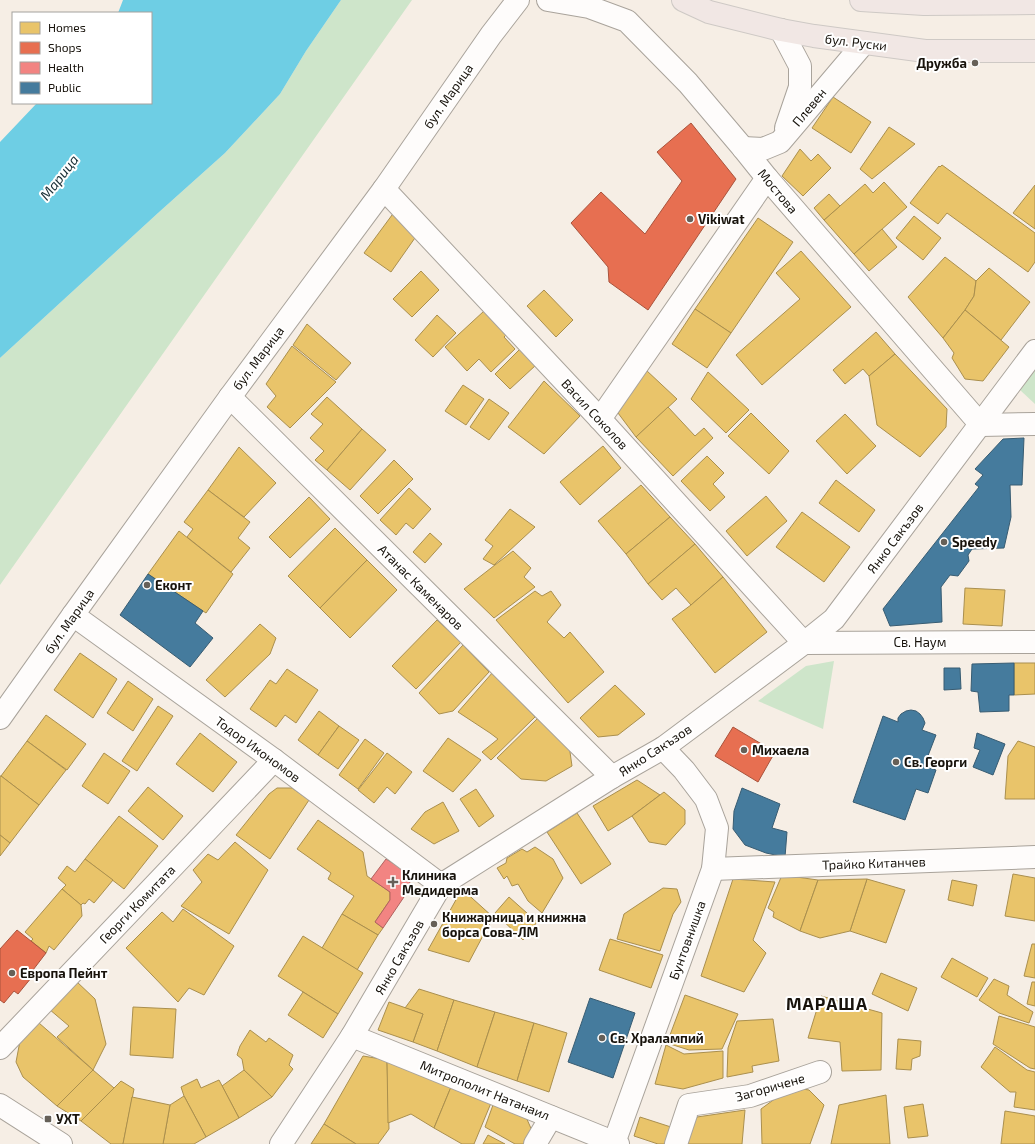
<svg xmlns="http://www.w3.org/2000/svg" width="1035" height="1144" font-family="'Exo 2',sans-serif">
<rect width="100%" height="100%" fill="#f6eee5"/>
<g fill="#cee5ca">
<path d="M 341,0 L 412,0 L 0,585 L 0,358 L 158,213 L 225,153 L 280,94 L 306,51 Z"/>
<path d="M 1035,369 L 1035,404 L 1020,390 Z"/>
<path d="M 834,661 L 823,729 L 758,701 L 806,666 Z"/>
</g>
<path fill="#6ecee4" d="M 123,0 L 341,0 L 306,51 L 280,94 L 225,153 L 158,213 L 0,358 L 0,142 L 37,103 L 151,103 L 151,13 L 118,13 Z"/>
<g fill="#e9c46a" stroke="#aa8f4e">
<path d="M 833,97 L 871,122 L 851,153 L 812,128 Z"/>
<path d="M 889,127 L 915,144 L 872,179 L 860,169 Z"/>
<path d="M 800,149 L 811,161 L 818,154 L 831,168 L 803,196 L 782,176 Z"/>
<path d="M 942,165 L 1035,233 L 1035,262 L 1028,272 L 947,213 L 938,224 L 910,203 L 939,166 L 940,167 Z"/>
<path d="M 884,182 L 907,207 L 854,254 L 824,220 L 865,184 L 873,193 Z"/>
<path d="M 1035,185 L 1035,229 L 1013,213 Z"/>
<path d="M 829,194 L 840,206 L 824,220 L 814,208 Z"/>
<path d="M 395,211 L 417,235 L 391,272 L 364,253 Z"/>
<path d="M 914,216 L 941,238 L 923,260 L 896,238 Z"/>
<path d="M 758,218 L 793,242 L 731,333 L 695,309 Z"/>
<path d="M 882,229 L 897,247 L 869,271 L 854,254 Z"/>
<path d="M 801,251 L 851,307 L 762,385 L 736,355 L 800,299 L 776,273 Z"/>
<path d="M 945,257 L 976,281 L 974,296 L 965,310 L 943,338 L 908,297 Z"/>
<path d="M 989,268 L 1030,302 L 1001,340 L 965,310 L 974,296 L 976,281 Z"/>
<path d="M 421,271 L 439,290 L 412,317 L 393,299 Z"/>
<path d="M 544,290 L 573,320 L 556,337 L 527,306 Z"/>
<path d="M 695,309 L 731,333 L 707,368 L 672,344 Z"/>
<path d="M 965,310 L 1009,347 L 983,381 L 965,379 L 952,358 L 954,353 L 943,338 Z"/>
<path d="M 484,311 L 506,335 L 504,337 L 515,349 L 491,372 L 479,359 L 467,371 L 445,347 Z"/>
<path d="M 437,315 L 456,333 L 433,357 L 415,340 Z"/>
<path d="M 307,324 L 351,363 L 336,380 L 293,345 Z"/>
<path d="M 876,332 L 895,354 L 869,376 L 863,369 L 845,384 L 833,370 Z"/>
<path d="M 292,346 L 336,382 L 290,428 L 267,407 L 276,396 L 266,384 Z"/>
<path d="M 520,349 L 536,365 L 510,389 L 495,374 Z"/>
<path d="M 895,354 L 947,409 L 946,427 L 920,457 L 877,425 L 869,376 Z"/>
<path d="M 646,370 L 677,399 L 636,437 L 618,413 Z"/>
<path d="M 708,372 L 749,410 L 726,433 L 691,399 Z"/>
<path d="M 544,381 L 580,416 L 544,454 L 508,427 Z"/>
<path d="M 463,385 L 484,399 L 466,425 L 445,411 Z"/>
<path d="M 327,397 L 362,429 L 327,470 L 315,460 L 324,451 L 310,438 L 323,424 L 311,414 Z"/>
<path d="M 489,399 L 509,413 L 489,440 L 470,427 Z"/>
<path d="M 668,407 L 695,436 L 704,428 L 713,438 L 673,476 L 636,437 Z"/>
<path d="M 751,413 L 789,451 L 769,474 L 728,436 Z"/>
<path d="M 845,414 L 876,446 L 847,474 L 816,441 Z"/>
<path d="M 362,429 L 386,450 L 350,490 L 327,470 Z"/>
<path d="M 603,446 L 621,468 L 580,505 L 560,482 Z"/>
<path d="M 239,447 L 276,483 L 244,517 L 208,490 Z"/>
<path d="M 707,456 L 724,473 L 713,484 L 725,497 L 710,511 L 681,481 Z"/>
<path d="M 394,460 L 413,479 L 378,514 L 360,496 Z"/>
<path d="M 836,480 L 875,510 L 859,532 L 819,503 Z"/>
<path d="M 641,485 L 670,517 L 626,554 L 598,521 Z"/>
<path d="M 409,488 L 431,509 L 413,529 L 406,523 L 396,535 L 380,520 Z"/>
<path d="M 208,490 L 250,522 L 238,538 L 250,548 L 231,572 L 187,537 L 193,529 L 184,522 Z"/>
<path d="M 766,496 L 787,521 L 747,556 L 726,531 Z"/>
<path d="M 309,497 L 330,519 L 290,558 L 269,537 Z"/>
<path d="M 510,509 L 535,527 L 494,565 L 483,559 L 493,546 L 485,540 Z"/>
<path d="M 802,512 L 850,547 L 824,582 L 776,547 Z"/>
<path d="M 670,517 L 695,544 L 648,584 L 626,554 Z"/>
<path d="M 335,528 L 367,560 L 320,608 L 288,576 Z"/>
<path d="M 179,531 L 233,574 L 206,613 L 148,574 Z"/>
<path d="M 430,533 L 442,544 L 425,563 L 413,552 Z"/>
<path d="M 695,544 L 723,577 L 691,605 L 676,588 L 662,600 L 648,584 Z"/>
<path d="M 513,551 L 531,568 L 524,577 L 535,587 L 494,618 L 464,589 Z"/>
<path d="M 367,560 L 397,590 L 350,638 L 320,608 Z"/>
<path d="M 723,577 L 767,632 L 715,673 L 672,619 L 691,605 Z"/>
<path d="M 965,588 L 1005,590 L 1002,626 L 963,624 Z"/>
<path d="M 535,591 L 542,596 L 551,591 L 561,605 L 547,622 L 564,638 L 570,632 L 604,672 L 568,703 L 496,620 Z"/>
<path d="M 437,620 L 461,642 L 416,689 L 392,666 Z"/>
<path d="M 260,624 L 276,638 L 270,654 L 225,697 L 206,680 Z"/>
<path d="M 463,645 L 489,672 L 453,711 L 439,714 L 419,693 Z"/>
<path d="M 80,653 L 117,679 L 93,718 L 54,690 Z"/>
<path d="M 1014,663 L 1035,663 L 1035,694 L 1014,695 Z"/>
<path d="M 287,669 L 318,690 L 296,723 L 285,715 L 276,727 L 250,709 L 270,680 L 276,684 Z"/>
<path d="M 493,672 L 535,717 L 491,760 L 482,752 L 498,739 L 490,733 L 458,712 Z"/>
<path d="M 128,681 L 153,699 L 133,731 L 107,713 Z"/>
<path d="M 615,685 L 645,714 L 618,735 L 598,737 L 580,718 Z"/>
<path d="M 158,706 L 173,716 L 137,771 L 122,761 Z"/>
<path d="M 319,711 L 339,726 L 318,755 L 298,740 Z"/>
<path d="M 46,715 L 86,744 L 67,770 L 27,741 Z"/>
<path d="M 538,718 L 569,745 L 572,766 L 546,781 L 521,779 L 497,758 Z"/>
<path d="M 339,726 L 359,740 L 338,769 L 318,755 Z"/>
<path d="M 200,733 L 237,762 L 213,792 L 176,764 Z"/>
<path d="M 448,738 L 481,760 L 453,792 L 423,771 Z"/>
<path d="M 365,739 L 384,753 L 358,789 L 339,775 Z"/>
<path d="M 27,741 L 66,770 L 39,805 L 1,776 Z"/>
<path d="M 1018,741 L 1035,747 L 1035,799 L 1005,799 L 1008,756 Z"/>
<path d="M 104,753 L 130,771 L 108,804 L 82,786 Z"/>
<path d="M 387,753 L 412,772 L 395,794 L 387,787 L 374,803 L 358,790 Z"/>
<path d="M 0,776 L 1,776 L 39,805 L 10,843 L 0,835 Z"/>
<path d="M 637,780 L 660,795 L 632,816 L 608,831 L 593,806 Z"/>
<path d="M 148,787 L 183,816 L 163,840 L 128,811 Z"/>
<path d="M 277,788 L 292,788 L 309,800 L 270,859 L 236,835 L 269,794 Z"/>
<path d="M 476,789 L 494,816 L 479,827 L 460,799 Z"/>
<path d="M 664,792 L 685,810 L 685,824 L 666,845 L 649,842 L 632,816 Z"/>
<path d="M 443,802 L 459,831 L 434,844 L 411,829 L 425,812 Z"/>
<path d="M 577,813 L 611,864 L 581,884 L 547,832 Z"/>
<path d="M 119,816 L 158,846 L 124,889 L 85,859 Z"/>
<path d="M 318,820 L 363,852 L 367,876 L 390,892 L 390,900 L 375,922 L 383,928 L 378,935 L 342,914 L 354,896 L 328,879 L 331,873 L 297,849 Z"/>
<path d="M 0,835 L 10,843 L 0,856 Z"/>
<path d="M 235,842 L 268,870 L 229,934 L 181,906 L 202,882 L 193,870 L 208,854 L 218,860 Z"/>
<path d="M 535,847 L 553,859 L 563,878 L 542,913 L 528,901 L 518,884 L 512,886 L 507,876 L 504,879 L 497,868 L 506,863 L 507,858 L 522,849 L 527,852 Z"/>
<path d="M 85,859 L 113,880 L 94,903 L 89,899 L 85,904 L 83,903 L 81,905 L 62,889 L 66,885 L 58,878 L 67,866 L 75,872 Z"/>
<path d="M 1013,874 L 1035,878 L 1035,921 L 1005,916 Z"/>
<path d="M 782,875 L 818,880 L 800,931 L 773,917 L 774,912 L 768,908 Z"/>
<path d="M 733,879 L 775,882 L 753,940 L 766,953 L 744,992 L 701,976 Z"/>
<path d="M 867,879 L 905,890 L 886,943 L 850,931 Z"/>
<path d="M 867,879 L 850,931 L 820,938 L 800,931 L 818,880 Z"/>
<path d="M 952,880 L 977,885 L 973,906 L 948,900 Z"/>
<path d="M 663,888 L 677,889 L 681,902 L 673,914 L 660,951 L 617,939 L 624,914 Z"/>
<path d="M 62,889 L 81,905 L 82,916 L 54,950 L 49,946 L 46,953 L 31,941 L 33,939 L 25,932 Z"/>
<path d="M 462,889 L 493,917 L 469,962 L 428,950 Z"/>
<path d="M 509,897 L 537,922 L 523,940 L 495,913 Z"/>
<path d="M 183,909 L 234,946 L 204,995 L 189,988 L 178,1002 L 126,948 L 162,912 L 173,922 Z"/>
<path d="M 342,914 L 378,935 L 357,970 L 322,948 Z"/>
<path d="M 303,936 L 363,973 L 338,1014 L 278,976 Z"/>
<path d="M 610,939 L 663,955 L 651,988 L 599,970 Z"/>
<path d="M 1032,944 L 1035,944 L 1035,978 L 1024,976 Z"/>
<path d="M 952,958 L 988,978 L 977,997 L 941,977 Z"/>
<path d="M 881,973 L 917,988 L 908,1011 L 872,994 Z"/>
<path d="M 994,979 L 1009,986 L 1007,995 L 1033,1012 L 1029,1023 L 999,1013 L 979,1000 Z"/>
<path d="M 76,981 L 95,999 L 106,1044 L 93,1070 L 57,1037 L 69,1026 L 49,1009 Z"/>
<path d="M 1032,982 L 1035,982 L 1035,1006 L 1027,1004 Z"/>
<path d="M 419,989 L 454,1000 L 437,1051 L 413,1042 L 423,1014 L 405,1008 Z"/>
<path d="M 303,992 L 338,1014 L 323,1038 L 288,1015 Z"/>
<path d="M 685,995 L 738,1014 L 722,1049 L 689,1050 L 667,1043 Z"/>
<path d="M 821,996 L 882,1013 L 881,1070 L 842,1071 L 840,1042 L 808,1038 Z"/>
<path d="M 454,1000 L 495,1012 L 477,1067 L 437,1051 Z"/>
<path d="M 389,1002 L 423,1014 L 413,1042 L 378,1030 Z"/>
<path d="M 133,1007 L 176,1009 L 173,1058 L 130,1055 Z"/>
<path d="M 495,1012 L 534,1023 L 517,1081 L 477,1067 Z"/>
<path d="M 999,1016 L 1035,1027 L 1035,1069 L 1030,1068 L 993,1044 Z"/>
<path d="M 773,1019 L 779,1061 L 752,1066 L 753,1072 L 727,1077 L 728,1048 L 737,1021 Z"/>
<path d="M 39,1023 L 93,1070 L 57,1106 L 23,1077 L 16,1062 L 20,1041 Z"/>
<path d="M 534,1023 L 567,1033 L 549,1092 L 517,1081 Z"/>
<path d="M 250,1030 L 266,1042 L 269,1038 L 293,1055 L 289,1065 L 293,1069 L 272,1097 L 244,1070 L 242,1059 L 237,1055 L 240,1046 Z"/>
<path d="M 898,1039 L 921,1041 L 920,1056 L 912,1059 L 911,1070 L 896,1069 Z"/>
<path d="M 666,1045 L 684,1054 L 723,1051 L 723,1078 L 683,1089 L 655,1084 Z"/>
<path d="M 995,1047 L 1027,1070 L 1035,1072 L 1035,1110 L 1014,1107 L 1016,1092 L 1010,1092 L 981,1067 Z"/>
<path d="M 363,1056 L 387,1060 L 389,1129 L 378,1144 L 356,1144 L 324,1124 Z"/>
<path d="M 387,1060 L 451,1087 L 434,1128 L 411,1114 L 388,1123 Z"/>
<path d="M 93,1070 L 114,1088 L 81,1121 L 57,1106 Z"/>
<path d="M 244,1070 L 272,1097 L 239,1118 L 222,1086 Z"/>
<path d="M 197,1079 L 201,1088 L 219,1080 L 239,1118 L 206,1137 L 184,1096 L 181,1087 Z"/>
<path d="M 121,1081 L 134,1089 L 123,1144 L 111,1144 L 81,1121 Z"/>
<path d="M 451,1087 L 491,1103 L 474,1144 L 462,1144 L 434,1128 Z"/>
<path d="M 791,1087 L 809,1090 L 824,1105 L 810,1144 L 762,1144 L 761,1109 Z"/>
<path d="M 886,1095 L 890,1144 L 831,1144 L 839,1105 Z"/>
<path d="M 184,1096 L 206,1137 L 194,1144 L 163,1144 L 170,1105 Z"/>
<path d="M 132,1097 L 170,1105 L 163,1144 L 123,1144 Z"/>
<path d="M 923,1104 L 928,1136 L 908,1138 L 904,1107 Z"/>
<path d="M 493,1105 L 526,1117 L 533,1133 L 526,1144 L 515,1144 L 485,1127 Z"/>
<path d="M 745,1110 L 742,1144 L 684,1144 L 684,1141 L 697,1117 Z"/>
<path d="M 1005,1111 L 1035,1116 L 1035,1144 L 1001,1144 Z"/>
<path d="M 640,1117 L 674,1128 L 669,1144 L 658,1144 L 634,1136 Z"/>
<path d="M 324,1124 L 356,1144 L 311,1144 Z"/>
<path d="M 488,1135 L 505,1144 L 483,1144 Z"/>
</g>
<g fill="#e76f51" stroke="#a9533c">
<path d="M 691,123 L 736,179 L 648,310 L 609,282 L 608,267 L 571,223 L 601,192 L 645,234 L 682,181 L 657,152 Z"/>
<path d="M 733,727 L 775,752 L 758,782 L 715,756 Z"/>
<path d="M 17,930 L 46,953 L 33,970 L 36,972 L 18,994 L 14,991 L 4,1003 L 0,1000 L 0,949 Z"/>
</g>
<path fill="#f28482" stroke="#b1625f" d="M 386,859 L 408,872 L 411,890 L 406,894 L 383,928 L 375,922 L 390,900 L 390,892 L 371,879 Z"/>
<g fill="#457b9d" stroke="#385c72">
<path d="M 1024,438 L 1022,485 L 1010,485 L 1011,517 L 1004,548 L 972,549 L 968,555 L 969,561 L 958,576 L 950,575 L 941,587 L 942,622 L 890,626 L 883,609 L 979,487 L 975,484 L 983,475 L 975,469 L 1003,439 Z"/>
<path d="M 148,574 L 203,611 L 195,623 L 213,638 L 190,667 L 120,615 Z"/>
<path d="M 1014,663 L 1014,695 L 1009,695 L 1009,711 L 980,712 L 978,692 L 971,691 L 972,664 Z"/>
<path d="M 944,668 L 960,668 L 961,689 L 944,690 Z"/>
<path d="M 911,710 L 916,711 L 920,714 L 923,718 L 925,723 L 922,730 L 936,735 L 924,766 L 936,770 L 928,793 L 916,789 L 905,820 L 853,802 L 883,716 L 898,722 L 898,718 L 901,714 L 906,711 Z"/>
<path d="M 977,733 L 1005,744 L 993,775 L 973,767 L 980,750 L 974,748 Z"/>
<path d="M 742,788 L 780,804 L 772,828 L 787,832 L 785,857 L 766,853 L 745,845 L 733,829 L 734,811 Z"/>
<path d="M 590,998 L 635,1013 L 613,1078 L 568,1062 Z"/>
</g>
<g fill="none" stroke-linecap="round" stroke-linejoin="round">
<g stroke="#a9a39b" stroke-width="24">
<g id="minor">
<path d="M 548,0 L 589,7 L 627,21 L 688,83 L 743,148 L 767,178 L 981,425"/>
<path d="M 781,30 L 800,66 L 800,87 L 786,128"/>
<path d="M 743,148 L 763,149 L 780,142 L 864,43"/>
<path d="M 384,189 L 600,419 L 804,643"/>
<path d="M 230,397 L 612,777"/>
<path d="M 600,419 L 767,178"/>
<path d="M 981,425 L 1035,424"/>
<path d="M 73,615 L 274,760 L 441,885"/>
<path d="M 804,643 L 1035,642"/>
<path d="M 0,718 L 73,615 L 230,397 L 384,189 L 491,35 L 518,0"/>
<path d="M 713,869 L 1035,857"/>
<path d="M 352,1036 L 618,1144"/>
<path d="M 0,1048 L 274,760"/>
<path d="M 0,1105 L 61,1144"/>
<path d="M 614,1143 L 713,869 L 717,828 L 706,799 L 684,770 L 663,748"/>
<path d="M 281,1144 L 352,1036 L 441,885 L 612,777 L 663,748 L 804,643 L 834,619 L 1035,351"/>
<path d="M 535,1144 L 551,1117"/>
<path d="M 676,1144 L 689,1105 L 750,1096 L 820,1072"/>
</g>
</g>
<g stroke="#cec9c5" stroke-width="24">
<g id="major">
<path d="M 683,0 L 709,12 L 781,30 L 814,36 L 925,51 L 1035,51"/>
<path d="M 861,0 L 924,4 L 1035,3"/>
</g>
</g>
<use href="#minor" stroke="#fefcfb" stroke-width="22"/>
<use href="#major" stroke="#f1e7e4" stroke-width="22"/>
</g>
<g fill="#666058" stroke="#fff" stroke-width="1.5">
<circle cx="975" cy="63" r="4"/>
<circle cx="690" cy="219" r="4"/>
<circle cx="944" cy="542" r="4"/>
<circle cx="147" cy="585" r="4"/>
<circle cx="744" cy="750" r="4"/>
<circle cx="896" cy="762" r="4"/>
<path d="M391 876h4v4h4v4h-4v4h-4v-4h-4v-4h4z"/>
<circle cx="434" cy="924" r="4"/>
<circle cx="12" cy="973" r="4"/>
<circle cx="602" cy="1038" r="4"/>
<rect x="44" y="1115" width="8" height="8" rx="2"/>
</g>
<g text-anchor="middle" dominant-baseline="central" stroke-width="4" stroke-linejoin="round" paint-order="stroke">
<g font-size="13" fill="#18130c" stroke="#fff">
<text transform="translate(856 42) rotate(7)">бул. Руски</text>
<text transform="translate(448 96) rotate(-55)">бул. Марица</text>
<text transform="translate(809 107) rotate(-50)">Плевен</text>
<text transform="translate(778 191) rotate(50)">Мостова</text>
<text transform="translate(258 358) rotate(-53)">бул. Марица</text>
<text transform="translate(595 414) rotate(47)">Васил Соколов</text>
<text transform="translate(895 538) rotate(-53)">Янко Сакъзов</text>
<text transform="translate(421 587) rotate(45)">Атанас Каменаров</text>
<text transform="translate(69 621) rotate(-55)">бул. Марица</text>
<text x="920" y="642">Св. Наум</text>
<text transform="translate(258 749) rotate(36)">Тодор Икономов</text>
<text transform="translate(655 750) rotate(-33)">Янко Сакъзов</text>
<text transform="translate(874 863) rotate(-2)">Трайко Китанчев</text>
<text transform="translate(137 904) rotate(-46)">Георги Комитата</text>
<text transform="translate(687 940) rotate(-70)">Бунтовнишка</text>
<text transform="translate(399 957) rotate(-60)">Янко Сакъзов</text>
<text transform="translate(770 1087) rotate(-16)">Загоричене</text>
<text transform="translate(485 1090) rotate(22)">Митрополит Натанаил</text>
</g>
<g font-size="13" font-weight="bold" fill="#18130c" stroke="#fff" text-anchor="start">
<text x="967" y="63" text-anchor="end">Дружба</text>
<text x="698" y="219">Vikiwat</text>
<text x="952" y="542">Speedy</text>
<text x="155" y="585">Еконт</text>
<text x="752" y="750">Михаела</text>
<text x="904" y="762">Св. Георги</text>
<text x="402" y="875">Клиника<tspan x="402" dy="15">Медидерма</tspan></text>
<text x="442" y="917">Книжарница и книжна<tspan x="442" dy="15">борса Сова-ЛМ</tspan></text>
<text x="20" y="973">Европа Пейнт</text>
<text x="610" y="1038">Св. Хралампий</text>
<text x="56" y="1119">УХТ</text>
</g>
<g font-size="14" font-style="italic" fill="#172d34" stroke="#fff">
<text transform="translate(59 177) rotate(-52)">Марица</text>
</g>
<g font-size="17" font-weight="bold" letter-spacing="1" fill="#18130c" stroke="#fff">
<text x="827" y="1003">МАРАША</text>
</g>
</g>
<rect x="12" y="12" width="140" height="92" fill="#ffffff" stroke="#a3a19e"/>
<rect x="20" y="22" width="20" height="12" fill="#e9c46a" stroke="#a3a19e"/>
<text x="48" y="32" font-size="12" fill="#18130c">Homes</text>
<rect x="20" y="42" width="20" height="12" fill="#e76f51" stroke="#a3a19e"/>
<text x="48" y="52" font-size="12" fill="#18130c">Shops</text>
<rect x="20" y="62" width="20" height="12" fill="#f28482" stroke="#a3a19e"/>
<text x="48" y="72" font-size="12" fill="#18130c">Health</text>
<rect x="20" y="82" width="20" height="12" fill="#457b9d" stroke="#a3a19e"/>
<text x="48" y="92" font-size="12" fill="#18130c">Public</text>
</svg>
